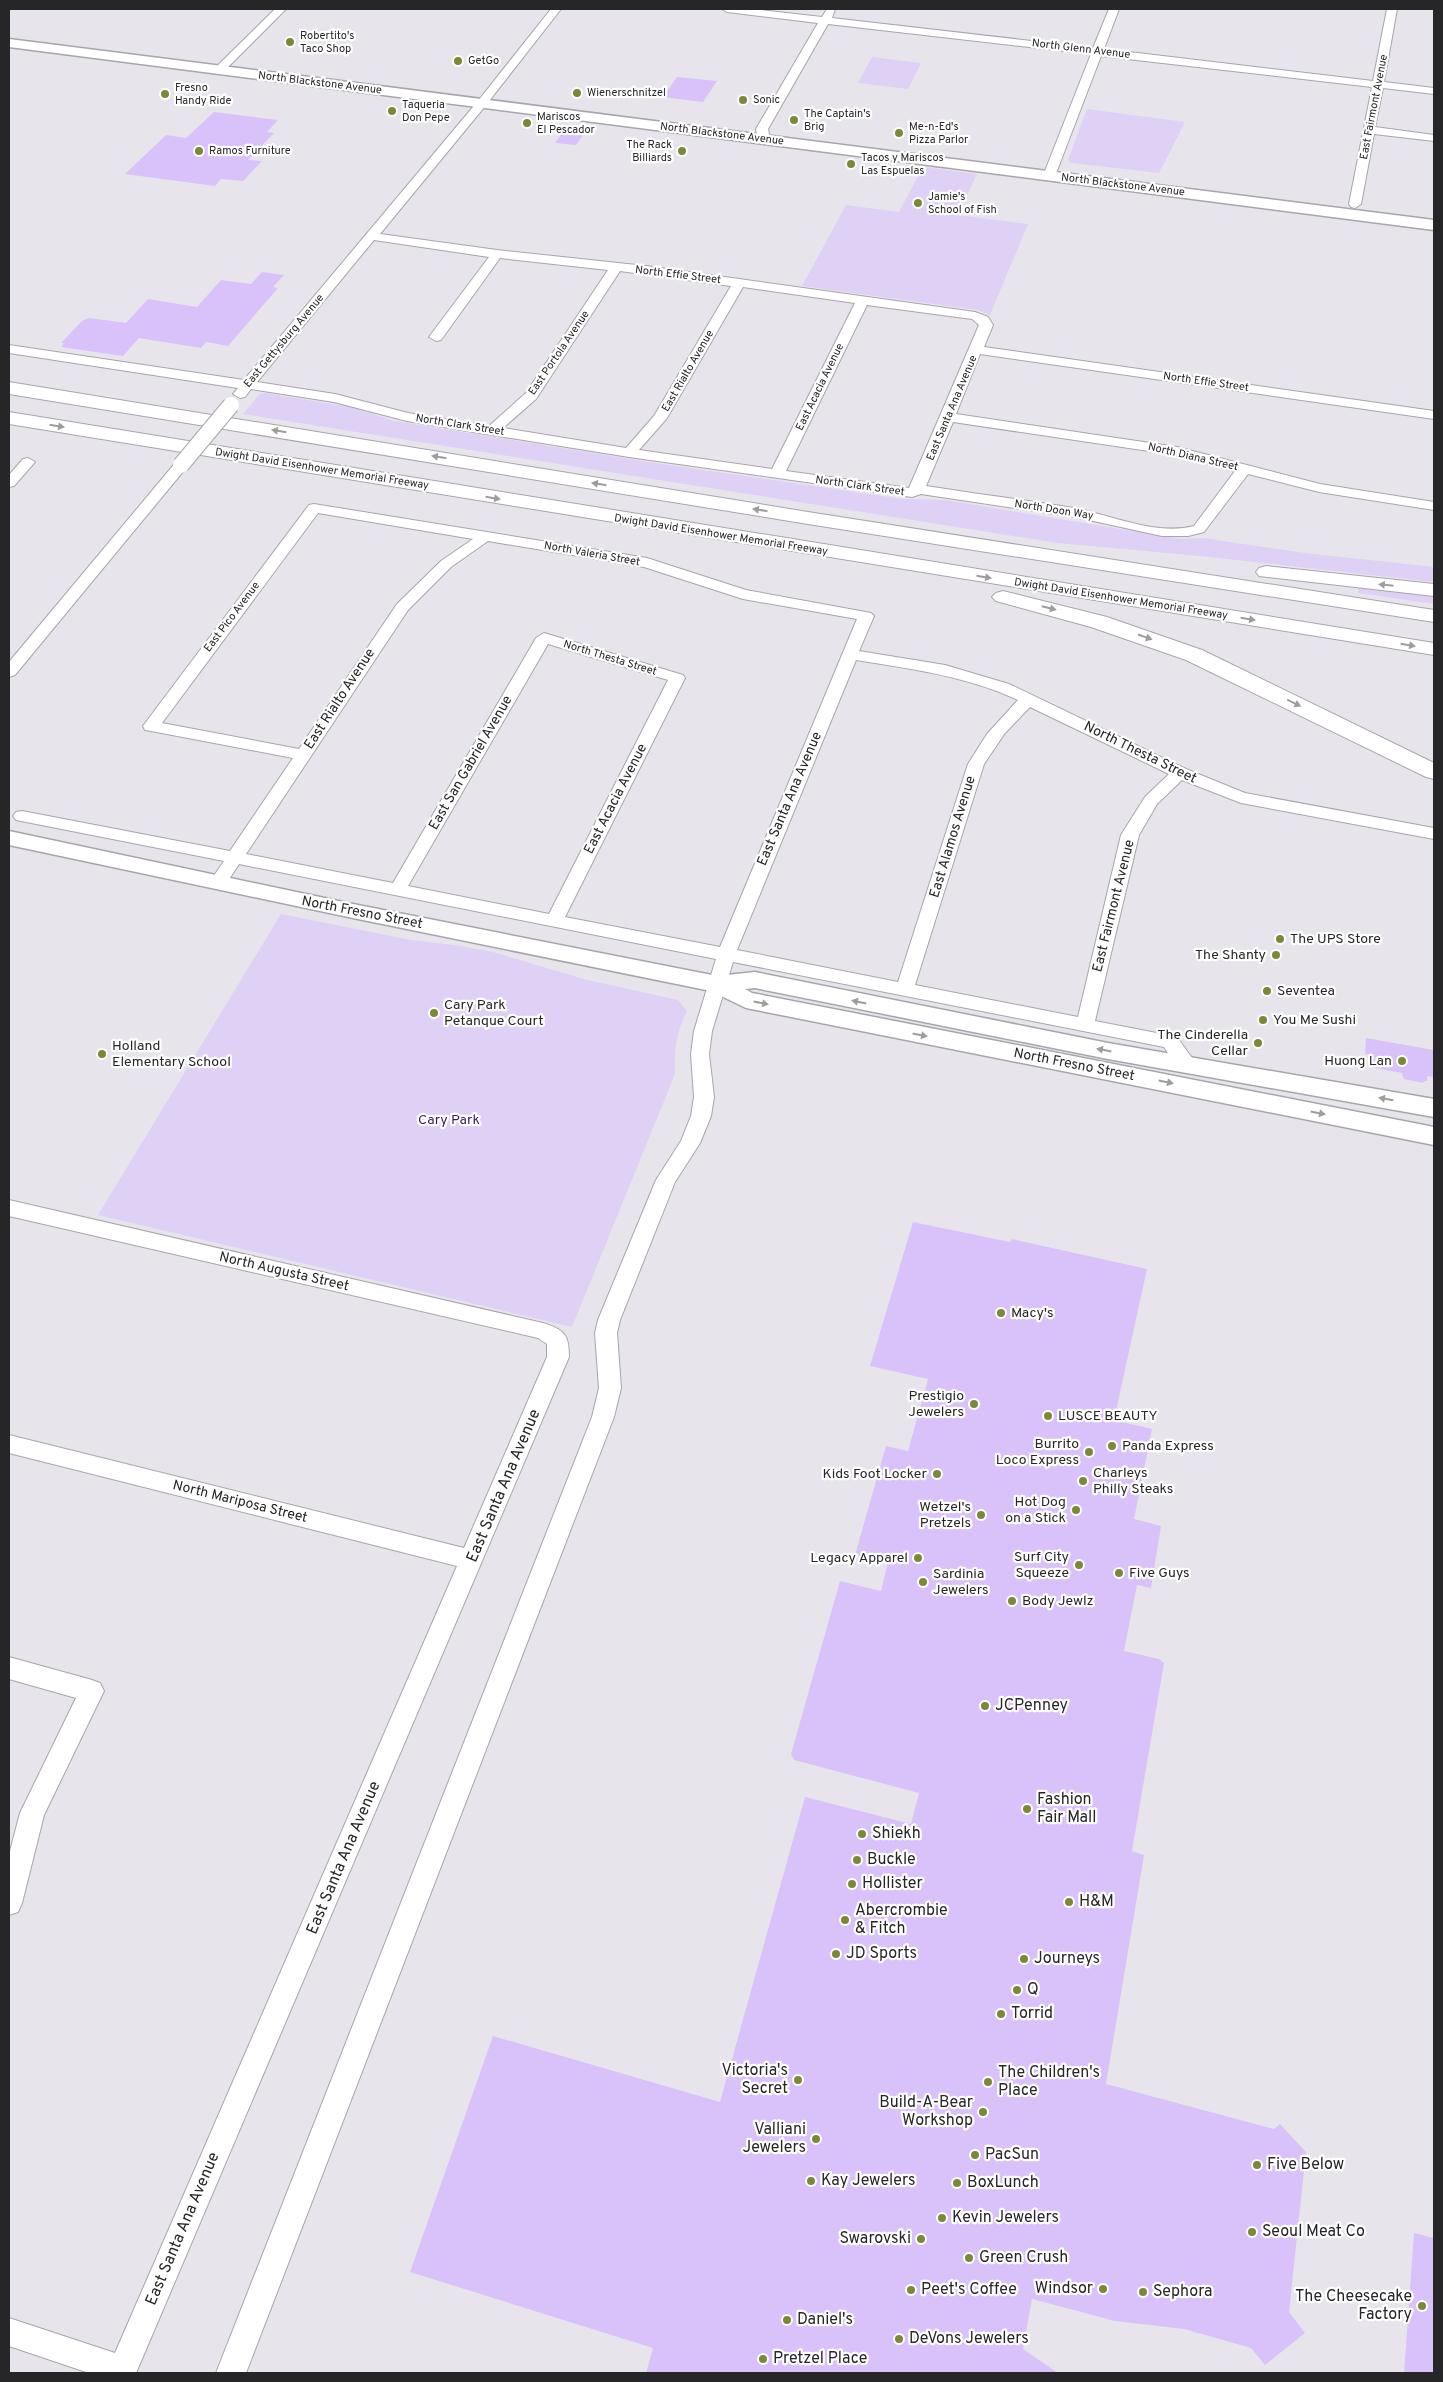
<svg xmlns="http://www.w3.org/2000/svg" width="1443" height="2382" font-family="Overpass,sans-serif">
<rect width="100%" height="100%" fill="#e7e5eb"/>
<g fill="#dfd0f5">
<path d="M 872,57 L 921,63 L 908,89 L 858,83 Z"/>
<path d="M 1087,109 L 1185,122 L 1159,173 L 1071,163 L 1068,160 Z"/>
<path d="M 923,167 L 977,174 L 958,215 L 1028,224 L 990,315 L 978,310 L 802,286 L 846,205 L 899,212 Z"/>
<path d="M 265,393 L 350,407 L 395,421 L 648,462 L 903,499 L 945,500 L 1181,539 L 1203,538 L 1305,553 L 1434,567 L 1434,582 L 1210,557 L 1058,543 L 243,414 L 260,394 Z"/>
<path d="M 1358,588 L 1434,596 L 1434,604 L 1358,593 Z"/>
<path d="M 281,914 L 411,940 L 455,945 L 493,952 L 587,980 L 678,1000 L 687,1011 C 676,1032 674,1051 675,1074 L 572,1327 L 98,1215 Z"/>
</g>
<g fill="#d9c2fa">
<path d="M 677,77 L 717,81 L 703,102 L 663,97 Z"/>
<path d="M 214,112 L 278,120 L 267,132 L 274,133 L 248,160 L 262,161 L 243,181 L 221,179 L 215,186 L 125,174 L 166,135 L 186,138 Z"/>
<path d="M 566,127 L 587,130 L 576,145 L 555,143 Z"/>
<path d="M 262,272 L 284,275 L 273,287 L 278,288 L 228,346 L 206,342 L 201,348 L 139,338 L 123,356 L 61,347 L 64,343 L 61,343 L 82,321 L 89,318 L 126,323 L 148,299 L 197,307 L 221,280 L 251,284 Z"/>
<path d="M 1366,1038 L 1434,1050 L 1434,1077 L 1427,1076 L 1427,1081 L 1424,1081 L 1423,1083 L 1404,1079 L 1402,1073 L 1370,1067 L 1371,1055 L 1365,1054 Z"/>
<path d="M 913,1222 L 1010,1242 L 1012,1239 L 1147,1269 L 1114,1420 L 1152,1429 L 1134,1519 L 1161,1526 L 1151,1588 L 1137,1585 L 1124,1651 L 1159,1659 L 1164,1663 L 1132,1851 L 1144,1855 L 1106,2084 L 1274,2129 L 1280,2124 L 1306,2152 L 1289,2312 L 1305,2333 L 1265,2365 L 1251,2348 L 1184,2329 L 1115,2321 L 1032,2299 L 1023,2349 L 1058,2373 L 646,2373 L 653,2348 L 410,2272 L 493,2036 L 720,2102 L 805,1797 L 911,1824 L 919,1793 L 794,1760 L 791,1754 L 840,1581 L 881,1591 L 888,1562 L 855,1555 L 886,1446 L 908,1451 L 928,1379 L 870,1366 Z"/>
<path d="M 1414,2233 L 1434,2238 L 1434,2373 L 1404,2373 Z"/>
</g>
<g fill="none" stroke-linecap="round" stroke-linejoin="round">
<g stroke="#a7a5ab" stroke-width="2">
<g id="minor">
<path d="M 275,9 L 286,9 L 223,72 L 215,72 L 215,68 Z"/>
<path d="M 551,9 L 561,9 L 486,105 L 380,234 L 497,250 L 646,266 L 975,312 L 988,317 L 993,325 L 984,347 L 1434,411 L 1434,419 L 980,354 L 956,414 L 1177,447 L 1320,484 L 1434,502 L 1434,510 L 1319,492 L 1248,474 L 1204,532 L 1188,536 L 1162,536 L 1075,517 L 921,494 L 912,497 L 629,457 L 492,435 L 407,421 L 334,402 L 251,389 L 245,397 L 240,398 L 233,394 L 238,388 L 9,353 L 9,345 L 244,380 L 478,101 ZM 374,240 L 489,257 L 429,337 L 436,341 L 441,340 L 500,258 L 608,270 L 526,393 L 489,426 L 408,413 L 335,394 L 257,382 ZM 620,271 L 731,286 L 654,416 L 626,448 L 503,428 L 536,399 ZM 743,287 L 855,303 L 772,469 L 639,450 L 667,418 ZM 867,305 L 972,319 L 979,325 L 909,488 L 786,471 ZM 953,422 L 1176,455 L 1235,471 L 1194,526 C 1156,536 1111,515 1074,508 C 1025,500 976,494 926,486 Z"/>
<path d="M 722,9 L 752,9 L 822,17 L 827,9 L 835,9 L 832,18 L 1093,48 L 1109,9 L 1119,9 L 1104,49 L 1373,81 L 1387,9 L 1397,9 L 1384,82 L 1434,88 L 1434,94 L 1383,88 L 1375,127 L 1434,135 L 1434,141 L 1374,134 L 1361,204 L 1355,208 L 1351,207 L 1349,204 L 1372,87 L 1101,56 L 1055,176 L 1049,180 L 1043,176 L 1091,54 L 828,24 L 768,129 L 770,139 L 764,142 L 758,139 L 756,129 L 818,23 L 727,12 Z"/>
<path d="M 28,458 L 35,462 L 14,486 L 9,487 L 9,475 L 23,459 Z"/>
<path d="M 181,461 L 188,465 L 186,468 L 15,675 L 9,677 L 9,662 L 176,462 Z"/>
<path d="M 314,504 L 647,558 L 746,590 L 871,613 L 874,616 L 859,651 L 945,665 L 1009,684 L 1186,769 L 1245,793 L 1434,828 L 1434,839 L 1241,803 L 1182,780 L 1157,804 L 1139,835 L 1095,1021 L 1177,1037 L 1197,1065 L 1194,1070 C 1178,1074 1172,1059 1164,1047 L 733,962 L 712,1031 L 709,1054 L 714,1097 L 711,1116 L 700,1143 L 675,1182 L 620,1320 L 617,1333 L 621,1388 L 614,1417 L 246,2373 L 216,2373 L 592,1417 L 599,1388 L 595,1333 L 598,1320 L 656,1180 L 681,1141 L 691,1116 L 694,1097 L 691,1054 L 694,1031 L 716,959 L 239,864 L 224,887 L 218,889 L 212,887 L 209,883 L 224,861 L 16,820 L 13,816 L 16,812 L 22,811 L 230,851 L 293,758 L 151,731 L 145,730 L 143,726 L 309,505 ZM 318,513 L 473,539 L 441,561 L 397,604 L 299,749 L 162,723 ZM 488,541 L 644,567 L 743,599 L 857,619 L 720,947 L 565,917 L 685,678 L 683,675 L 544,633 L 536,638 L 393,883 L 246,854 L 408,610 L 451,567 ZM 548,644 L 668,680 L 549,914 L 408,886 ZM 856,660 C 911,669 967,676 1018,700 L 987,734 L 968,764 L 898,982 L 737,950 ZM 1030,707 L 1169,774 L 1145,797 L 1121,835 L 1078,1017 L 915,985 L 984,764 L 1005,733 Z"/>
<path d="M 9,1200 L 543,1323 C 565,1330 569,1335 569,1357 L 136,2373 L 89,2373 L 9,2346 L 9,2318 L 115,2353 L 457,1566 L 9,1453 L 9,1435 L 464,1548 L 547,1357 L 547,1344 L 538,1338 L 9,1216 Z"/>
<path d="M 9,1657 L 92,1680 L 100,1683 L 104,1691 L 44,1815 L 22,1903 L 18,1912 L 9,1915 L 9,1855 L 20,1813 L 76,1698 L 9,1679 Z"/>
</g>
</g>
<g stroke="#a7a5ab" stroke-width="3">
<g id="major">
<path d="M 9,39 L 1434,220 L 1434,230 L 9,47 Z"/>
<path d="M 9,831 L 353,904 L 717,976 L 755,972 L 1108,1043 L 1434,1099 L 1434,1117 L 1108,1059 L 755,988 L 745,989 L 752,993 L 1434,1127 L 1434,1145 L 746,1008 L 711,991 L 353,918 L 9,845 Z"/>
</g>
</g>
<g stroke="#a7a5ab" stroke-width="2">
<g id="highway">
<path d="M 9,382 L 808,512 L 1434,610 L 1434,622 L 808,524 L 9,394 Z"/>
<path d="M 9,412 L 1434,643 L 1434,655 L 9,424 Z"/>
<path d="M 1266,566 L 1434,584 L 1434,596 L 1259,576 L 1256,572 L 1259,568 Z"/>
<path d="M 1003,591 L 1107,617 L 1202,650 L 1434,763 L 1434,779 L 1426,777 L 1186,660 L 1091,627 L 996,601 L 992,597 L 996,593 Z"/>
</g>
</g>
<use href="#minor" fill="#fff" fill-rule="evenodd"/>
<use href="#major" fill="#fff" fill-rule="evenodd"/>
<use href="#highway" fill="#fff" fill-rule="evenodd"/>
<g stroke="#a7a5ab" stroke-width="18" stroke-linecap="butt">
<path id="minor-bridge" d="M 181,465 L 231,405"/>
</g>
<use href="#minor-bridge" stroke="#fff" stroke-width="16"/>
</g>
<defs><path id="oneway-solid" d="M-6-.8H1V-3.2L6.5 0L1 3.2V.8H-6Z" transform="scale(1.25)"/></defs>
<g fill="#9d9d9e">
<use href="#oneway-solid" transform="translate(57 426) rotate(9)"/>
<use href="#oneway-solid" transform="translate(279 431) rotate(-171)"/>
<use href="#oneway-solid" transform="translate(439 457) rotate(-171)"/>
<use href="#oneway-solid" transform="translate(599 484) rotate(-171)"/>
<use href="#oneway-solid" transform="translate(493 498) rotate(9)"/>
<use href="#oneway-solid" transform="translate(760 510) rotate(-171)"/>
<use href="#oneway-solid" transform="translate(984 577) rotate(9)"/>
<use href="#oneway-solid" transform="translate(1386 585) rotate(-174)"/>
<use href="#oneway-solid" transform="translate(1049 608) rotate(14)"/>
<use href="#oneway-solid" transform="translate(1248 619) rotate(9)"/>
<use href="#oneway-solid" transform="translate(1145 637) rotate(19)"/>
<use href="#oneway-solid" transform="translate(1408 645) rotate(9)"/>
<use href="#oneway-solid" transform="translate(1294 703) rotate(26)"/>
<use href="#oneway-solid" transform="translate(859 1002) rotate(-168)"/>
<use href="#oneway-solid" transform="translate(761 1003) rotate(11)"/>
<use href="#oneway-solid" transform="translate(920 1035) rotate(11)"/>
<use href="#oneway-solid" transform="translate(1104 1050) rotate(-169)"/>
<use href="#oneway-solid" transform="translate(1166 1082) rotate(11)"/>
<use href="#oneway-solid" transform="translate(1386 1099) rotate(-170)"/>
<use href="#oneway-solid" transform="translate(1318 1113) rotate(11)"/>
</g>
<g fill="#7b8836" stroke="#fff" stroke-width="2">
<circle cx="290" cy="42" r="5"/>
<circle cx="458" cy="61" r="5"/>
<circle cx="577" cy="93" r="5"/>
<circle cx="165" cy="94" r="5"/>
<circle cx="743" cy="100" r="5"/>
<circle cx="392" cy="111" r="5"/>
<circle cx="794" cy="120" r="5"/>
<circle cx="527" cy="123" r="5"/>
<circle cx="899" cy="133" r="5"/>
<circle cx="199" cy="151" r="5"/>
<circle cx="682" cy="151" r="5"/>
<circle cx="851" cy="164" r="5"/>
<circle cx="918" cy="203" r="5"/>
<circle cx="1280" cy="939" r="5"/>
<circle cx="1276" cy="955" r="5"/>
<circle cx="1267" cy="991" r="5"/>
<circle cx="434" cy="1013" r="5"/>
<circle cx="1263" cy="1020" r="5"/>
<circle cx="1258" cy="1043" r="5"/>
<circle cx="102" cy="1054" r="5"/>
<circle cx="1402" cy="1061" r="5"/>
<circle cx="1001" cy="1313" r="5"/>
<circle cx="974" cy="1404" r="5"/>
<circle cx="1048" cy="1416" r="5"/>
<circle cx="1112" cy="1446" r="5"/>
<circle cx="1089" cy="1452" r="5"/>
<circle cx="937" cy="1474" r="5"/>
<circle cx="1083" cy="1481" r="5"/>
<circle cx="1076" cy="1510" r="5"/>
<circle cx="981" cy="1515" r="5"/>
<circle cx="918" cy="1558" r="5"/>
<circle cx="1079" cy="1565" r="5"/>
<circle cx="1119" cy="1573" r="5"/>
<circle cx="923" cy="1582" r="5"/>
<circle cx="1012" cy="1601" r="5"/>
<circle cx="985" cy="1706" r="5"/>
<circle cx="1027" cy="1809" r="5"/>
<circle cx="862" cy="1834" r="5"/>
<circle cx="857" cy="1860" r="5"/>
<circle cx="852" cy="1884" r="5"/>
<circle cx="1069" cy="1902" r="5"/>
<circle cx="845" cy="1920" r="5"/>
<circle cx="836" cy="1954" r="5"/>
<circle cx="1024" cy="1959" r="5"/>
<circle cx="1017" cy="1990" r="5"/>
<circle cx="1001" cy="2014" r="5"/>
<circle cx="798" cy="2080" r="5"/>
<circle cx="988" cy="2082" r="5"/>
<circle cx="983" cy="2112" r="5"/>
<circle cx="816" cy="2139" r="5"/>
<circle cx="975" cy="2155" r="5"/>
<circle cx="1257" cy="2165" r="5"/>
<circle cx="811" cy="2181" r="5"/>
<circle cx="957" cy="2183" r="5"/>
<circle cx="942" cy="2218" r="5"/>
<circle cx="1252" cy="2232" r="5"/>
<circle cx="921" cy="2239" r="5"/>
<circle cx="969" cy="2258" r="5"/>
<circle cx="1103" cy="2289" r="5"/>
<circle cx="911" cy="2290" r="5"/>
<circle cx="1143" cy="2292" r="5"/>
<circle cx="1422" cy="2306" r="5"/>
<circle cx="787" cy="2320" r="5"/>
<circle cx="899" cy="2339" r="5"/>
<circle cx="763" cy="2359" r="5"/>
</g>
<g text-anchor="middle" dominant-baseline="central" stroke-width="4.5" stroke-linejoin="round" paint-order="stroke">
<g font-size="11" fill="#262527" stroke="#fff" text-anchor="start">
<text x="300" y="36">Robertito's<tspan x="300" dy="13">Taco Shop</tspan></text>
<text x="468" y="61">GetGo</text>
<text x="175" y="88">Fresno<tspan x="175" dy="13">Handy Ride</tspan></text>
<text x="587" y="93">Wienerschnitzel</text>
<text x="753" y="100">Sonic</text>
<text x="402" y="105">Taqueria<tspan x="402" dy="13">Don Pepe</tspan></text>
<text x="804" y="114">The Captain's<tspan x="804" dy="13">Brig</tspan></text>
<text x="537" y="117">Mariscos<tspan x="537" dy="13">El Pescador</tspan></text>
<text x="909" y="127">Me-n-Ed's<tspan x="909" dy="13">Pizza Parlor</tspan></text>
<text x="672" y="145" text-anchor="end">The Rack<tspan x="672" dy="13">Billiards</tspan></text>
<text x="209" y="151">Ramos Furniture</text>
<text x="861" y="158">Tacos y Mariscos<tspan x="861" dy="13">Las Espuelas</tspan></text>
<text x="928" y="197">Jamie's<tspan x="928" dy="13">School of Fish</tspan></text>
</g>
<g font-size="11" fill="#262527" stroke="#fff">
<text transform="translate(1081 49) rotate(7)">North Glenn Avenue</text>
<text transform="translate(320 83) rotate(7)">North Blackstone Avenue</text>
<text transform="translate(1374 107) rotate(-79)">East Fairmont Avenue</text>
<text transform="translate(722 134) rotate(7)">North Blackstone Avenue</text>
<text transform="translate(1123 185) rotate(7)">North Blackstone Avenue</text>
<text transform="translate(678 275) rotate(7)">North Effie Street</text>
<text transform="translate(284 341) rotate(-50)">East Gettysburg Avenue</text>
<text transform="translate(559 353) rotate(-56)">East Portola Avenue</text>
<text transform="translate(688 371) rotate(-60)">East Rialto Avenue</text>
<text transform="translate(1206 382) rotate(8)">North Effie Street</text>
<text transform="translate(820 387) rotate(-64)">East Acacia Avenue</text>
<text transform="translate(952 408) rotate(-67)">East Santa Ana Avenue</text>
<text transform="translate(460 425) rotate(9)">North Clark Street</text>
<text transform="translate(1193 457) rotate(13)">North Diana Street</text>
<text transform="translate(322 469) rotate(9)">Dwight David Eisenhower Memorial Freeway</text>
<text transform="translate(860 486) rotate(8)">North Clark Street</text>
<text transform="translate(1054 510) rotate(9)">North Doon Way</text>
<text transform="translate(721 535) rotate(9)">Dwight David Eisenhower Memorial Freeway</text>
<text transform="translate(592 554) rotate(10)">North Valeria Street</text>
<text transform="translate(1121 599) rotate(9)">Dwight David Eisenhower Memorial Freeway</text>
<text transform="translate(232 617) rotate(-53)">East Pico Avenue</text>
<text transform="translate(610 658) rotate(17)">North Thesta Street</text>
</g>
<g font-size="14" fill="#262527" stroke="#fff">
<text transform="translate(340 699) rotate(-57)">East Rialto Avenue</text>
<text transform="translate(1140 753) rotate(26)">North Thesta Street</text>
<text transform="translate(471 763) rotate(-60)">East San Gabriel Avenue</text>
<text transform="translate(616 799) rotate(-63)">East Acacia Avenue</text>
<text transform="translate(790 799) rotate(-67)">East Santa Ana Avenue</text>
<text transform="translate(953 837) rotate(-73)">East Alamos Avenue</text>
<text transform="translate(1114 906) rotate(-76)">East Fairmont Avenue</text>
<text transform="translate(362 913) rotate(11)">North Fresno Street</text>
<text transform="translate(1074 1065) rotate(11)">North Fresno Street</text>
<text transform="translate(284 1272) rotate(13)">North Augusta Street</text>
<text transform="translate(240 1502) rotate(14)">North Mariposa Street</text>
</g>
<g font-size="14" fill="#262527" stroke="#fff" text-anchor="start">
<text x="1290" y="939">The UPS Store</text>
<text x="1266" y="955" text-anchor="end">The Shanty</text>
<text x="1277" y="991">Seventea</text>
<text x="444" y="1005">Cary Park<tspan x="444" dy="16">Petanque Court</tspan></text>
<text x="1273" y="1020">You Me Sushi</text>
<text x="1248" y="1035" text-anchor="end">The Cinderella<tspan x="1248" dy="16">Cellar</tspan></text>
<text x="112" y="1046">Holland<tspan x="112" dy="16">Elementary School</tspan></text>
<text x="1392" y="1061" text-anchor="end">Huong Lan</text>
<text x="1011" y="1313">Macy's</text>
<text x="964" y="1396" text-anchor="end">Prestigio<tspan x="964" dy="16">Jewelers</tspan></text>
<text x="1058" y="1416">LUSCE BEAUTY</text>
<text x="1079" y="1444" text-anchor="end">Burrito<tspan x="1079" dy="16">Loco Express</tspan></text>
<text x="1122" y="1446">Panda Express</text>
<text x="1093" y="1473">Charleys<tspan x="1093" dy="16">Philly Steaks</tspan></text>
<text x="927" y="1474" text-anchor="end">Kids Foot Locker</text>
<text x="1066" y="1502" text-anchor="end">Hot Dog<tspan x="1066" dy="16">on a Stick</tspan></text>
<text x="971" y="1507" text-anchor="end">Wetzel's<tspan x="971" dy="16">Pretzels</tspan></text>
<text x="1069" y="1557" text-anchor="end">Surf City<tspan x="1069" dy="16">Squeeze</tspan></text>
<text x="908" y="1558" text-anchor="end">Legacy Apparel</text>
<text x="1129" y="1573">Five Guys</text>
<text x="933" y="1574">Sardinia<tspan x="933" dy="16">Jewelers</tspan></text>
<text x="1022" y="1601">Body Jewlz</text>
</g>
<g font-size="14" fill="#3a1a5a" stroke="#fff">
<text x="449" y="1120">Cary Park</text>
</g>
<g font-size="16" fill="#262527" stroke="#fff">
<text transform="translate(504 1486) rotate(-67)">East Santa Ana Avenue</text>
<text transform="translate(344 1858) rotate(-67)">East Santa Ana Avenue</text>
<text transform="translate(183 2229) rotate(-67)">East Santa Ana Avenue</text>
</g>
<g font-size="16" fill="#262527" stroke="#fff" text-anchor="start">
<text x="995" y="1706">JCPenney</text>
<text x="1037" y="1800">Fashion<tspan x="1037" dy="18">Fair Mall</tspan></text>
<text x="872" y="1834">Shiekh</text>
<text x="867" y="1860">Buckle</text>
<text x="862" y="1884">Hollister</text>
<text x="1079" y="1902">H&amp;M</text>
<text x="855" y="1911">Abercrombie<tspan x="855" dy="18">&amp; Fitch</tspan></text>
<text x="846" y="1954">JD Sports</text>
<text x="1034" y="1959">Journeys</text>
<text x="1027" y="1990">Q</text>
<text x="1011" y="2014">Torrid</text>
<text x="788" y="2071" text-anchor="end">Victoria's<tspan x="788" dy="18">Secret</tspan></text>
<text x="998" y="2073">The Children's<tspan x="998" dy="18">Place</tspan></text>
<text x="973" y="2103" text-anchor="end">Build-A-Bear<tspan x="973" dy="18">Workshop</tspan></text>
<text x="806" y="2130" text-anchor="end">Valliani<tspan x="806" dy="18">Jewelers</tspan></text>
<text x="985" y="2155">PacSun</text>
<text x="1267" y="2165">Five Below</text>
<text x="821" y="2181">Kay Jewelers</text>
<text x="967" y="2183">BoxLunch</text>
<text x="952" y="2218">Kevin Jewelers</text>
<text x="1262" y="2232">Seoul Meat Co</text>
<text x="911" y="2239" text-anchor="end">Swarovski</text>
<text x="979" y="2258">Green Crush</text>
<text x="1093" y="2289" text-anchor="end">Windsor</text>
<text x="921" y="2290">Peet's Coffee</text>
<text x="1153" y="2292">Sephora</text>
<text x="1412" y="2297" text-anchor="end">The Cheesecake<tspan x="1412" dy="18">Factory</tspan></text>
<text x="797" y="2320">Daniel's</text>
<text x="909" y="2339">DeVons Jewelers</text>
<text x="773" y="2359">Pretzel Place</text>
</g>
</g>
<rect width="1443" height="2382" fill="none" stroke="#262527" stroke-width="20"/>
</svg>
